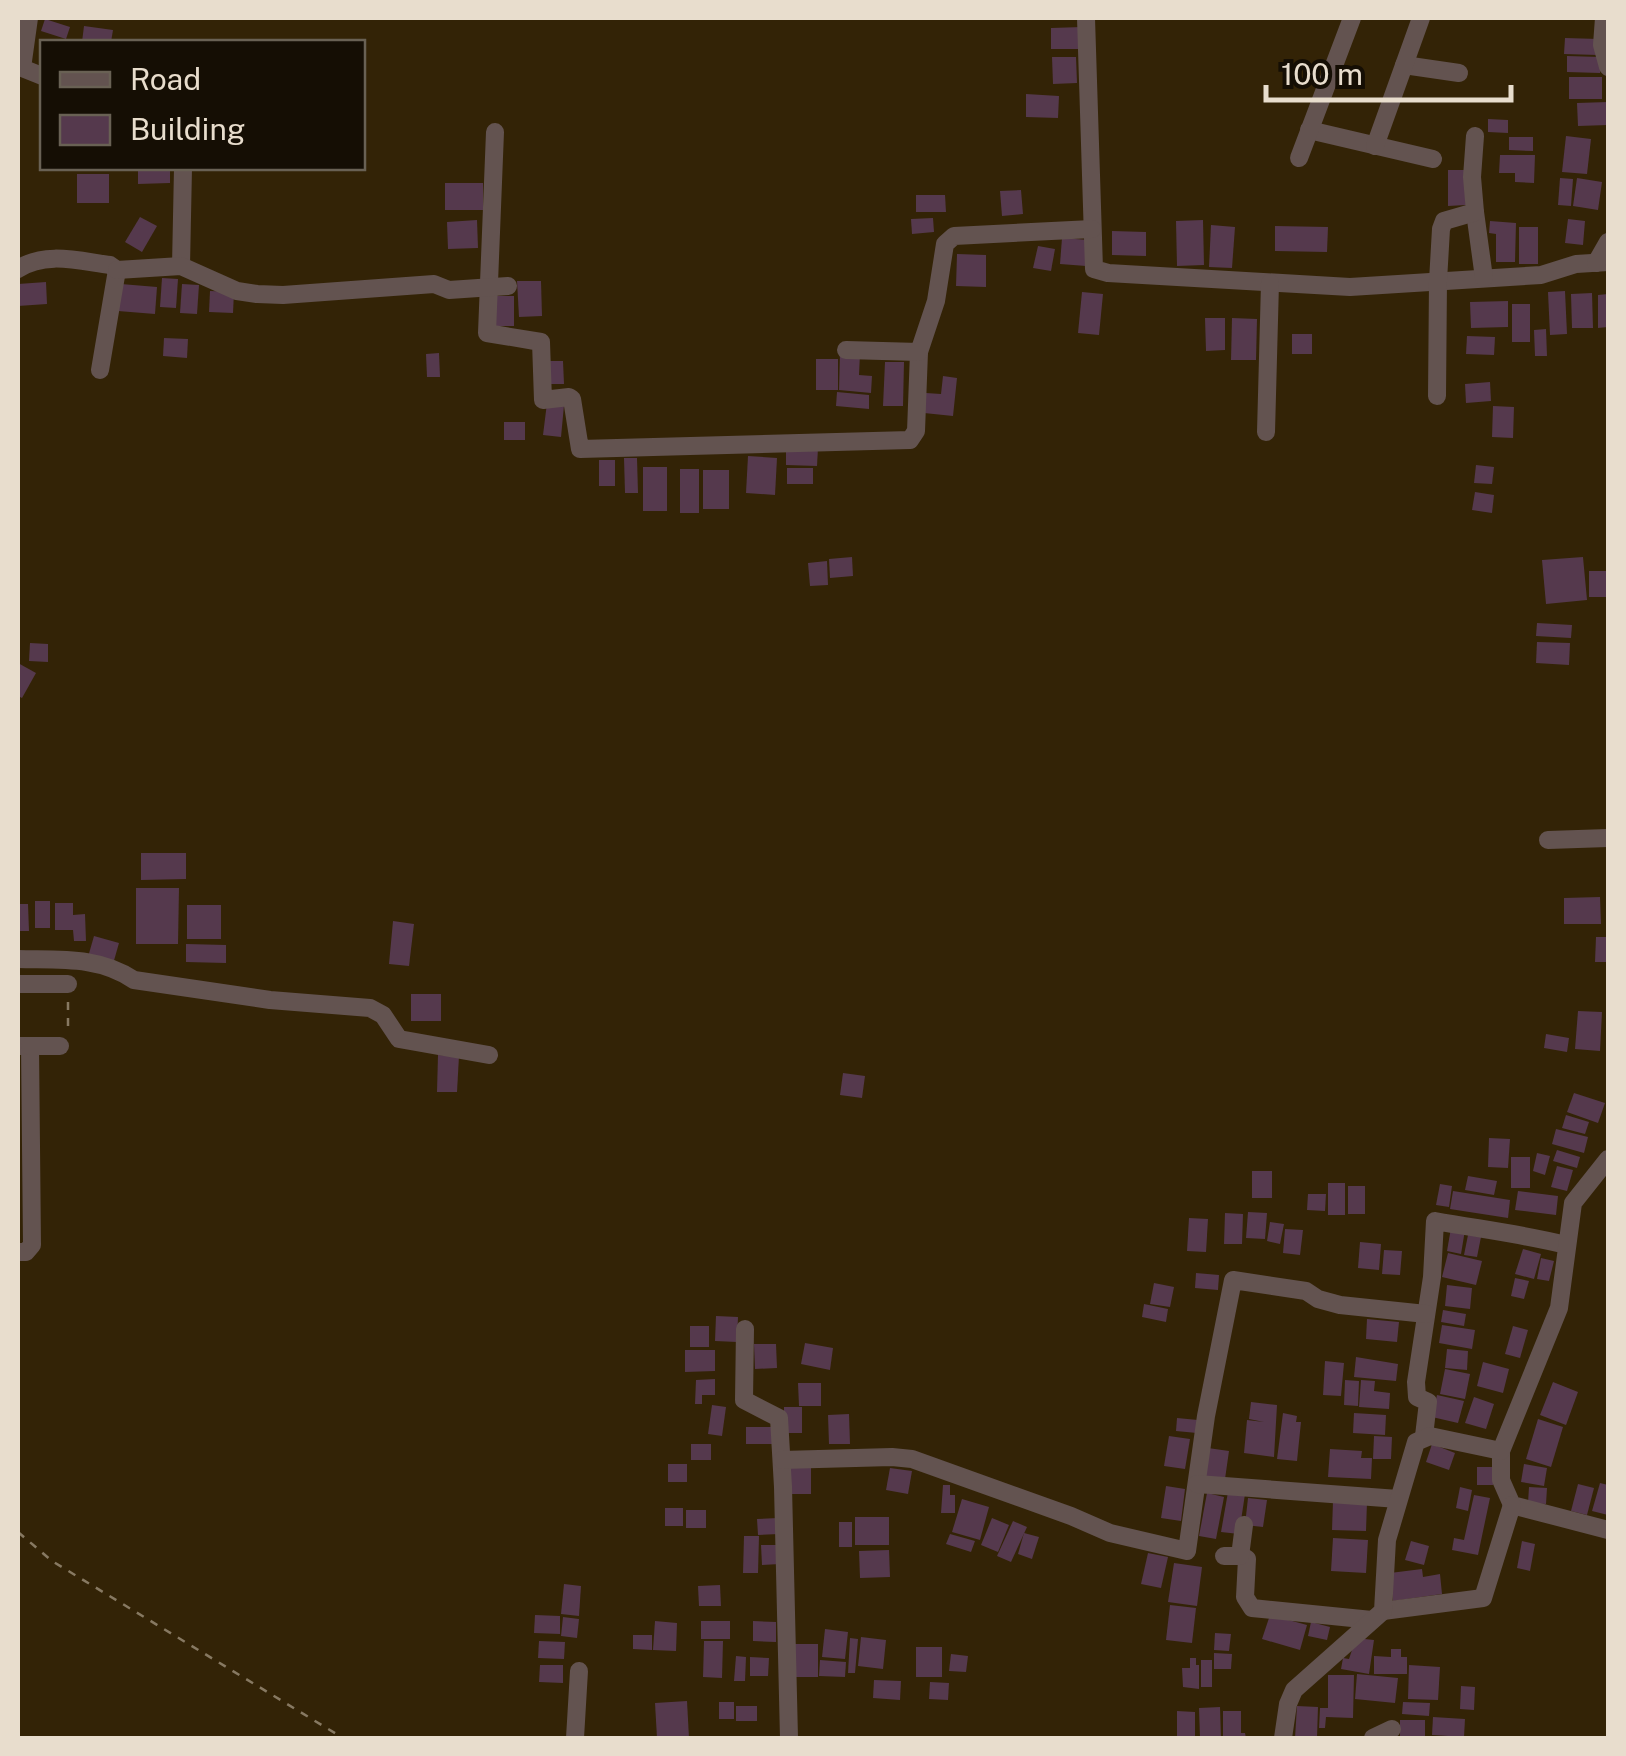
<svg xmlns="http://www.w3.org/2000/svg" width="1626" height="1756" font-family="'Public Sans',sans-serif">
<rect width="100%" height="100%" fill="#332306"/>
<g fill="#55394d">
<path d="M 45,19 L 70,27 L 66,39 L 41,31 Z"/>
<path d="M 84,26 L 113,30 L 111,42 L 82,42 Z"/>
<path d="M 1082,27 L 1083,49 L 1051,49 L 1051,28 Z"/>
<path d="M 1565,38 L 1599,39 L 1598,55 L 1564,54 Z"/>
<path d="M 1567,56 L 1600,57 L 1600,73 L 1567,72 Z"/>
<path d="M 1052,57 L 1076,57 L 1077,83 L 1053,84 Z"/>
<rect x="1569" y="77" width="33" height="22"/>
<path d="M 1026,94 L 1059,96 L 1058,118 L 1026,117 Z"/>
<path d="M 1608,102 L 1608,125 L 1578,126 L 1577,103 Z"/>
<path d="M 1488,119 L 1508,120 L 1508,133 L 1488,132 Z"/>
<path d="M 1566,136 L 1591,139 L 1587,174 L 1562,172 Z"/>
<path d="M 1509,137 L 1533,137 L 1533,151 L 1509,150 Z"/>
<path d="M 1500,155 L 1535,155 L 1534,183 L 1515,182 L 1515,173 L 1499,173 Z"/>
<path d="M 138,168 L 170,168 L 170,183 L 138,184 Z"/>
<path d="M 1448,170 L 1465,170 L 1466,205 L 1448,206 Z"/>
<rect x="77" y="174" width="32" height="29"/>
<path d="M 1560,178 L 1573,179 L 1571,206 L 1558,205 Z"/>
<path d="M 1577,178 L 1602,182 L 1598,210 L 1573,206 Z"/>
<rect x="445" y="183" width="38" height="27"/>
<path d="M 1021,190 L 1023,214 L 1002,216 L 1000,191 Z"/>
<path d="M 916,195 L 945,195 L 946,212 L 916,212 Z"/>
<path d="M 140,217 L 157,226 L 142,252 L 125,242 Z"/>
<path d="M 933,218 L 934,232 L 912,234 L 911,219 Z"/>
<path d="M 1568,219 L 1585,221 L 1583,245 L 1565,243 Z"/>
<path d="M 477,220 L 478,248 L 448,249 L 447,222 Z"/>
<path d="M 1203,220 L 1204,265 L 1177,266 L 1176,221 Z"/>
<path d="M 1490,221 L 1516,223 L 1515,262 L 1496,262 L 1496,234 L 1489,233 Z"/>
<path d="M 1211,225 L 1235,227 L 1232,268 L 1209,267 Z"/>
<path d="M 1275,226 L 1328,227 L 1327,252 L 1275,251 Z"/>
<rect x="1519" y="227" width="19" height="37"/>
<path d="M 1112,231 L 1146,232 L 1146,256 L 1112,255 Z"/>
<path d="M 1062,238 L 1089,240 L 1086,266 L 1060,264 Z"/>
<path d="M 1038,246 L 1055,249 L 1051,271 L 1033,268 Z"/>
<path d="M 957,254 L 986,255 L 986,287 L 956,286 Z"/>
<path d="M 162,278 L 178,279 L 176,308 L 160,307 Z"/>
<path d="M 517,281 L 541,281 L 542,316 L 519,317 Z"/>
<path d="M 46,282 L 47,304 L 18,306 L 18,284 Z"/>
<path d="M 121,284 L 157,287 L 155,314 L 118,311 Z"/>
<path d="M 182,284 L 199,285 L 197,314 L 180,313 Z"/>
<path d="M 210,291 L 234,292 L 233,313 L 209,312 Z"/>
<path d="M 1565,291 L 1567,334 L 1550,335 L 1548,292 Z"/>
<path d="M 1082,292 L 1103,294 L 1099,335 L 1078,333 Z"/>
<path d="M 1592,293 L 1593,328 L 1572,328 L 1571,294 Z"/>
<path d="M 1608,294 L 1608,327 L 1598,328 L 1598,295 Z"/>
<path d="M 491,296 L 514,296 L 514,326 L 490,326 Z"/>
<path d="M 1508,301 L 1508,327 L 1471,328 L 1470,302 Z"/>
<rect x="1512" y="304" width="18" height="38"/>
<path d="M 1205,318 L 1225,318 L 1225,350 L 1206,351 Z"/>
<path d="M 1232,318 L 1257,319 L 1256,360 L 1231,360 Z"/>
<path d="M 1546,329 L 1547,356 L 1535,356 L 1534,330 Z"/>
<rect x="1292" y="334" width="20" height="20"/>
<path d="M 1467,336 L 1495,337 L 1494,355 L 1466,354 Z"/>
<path d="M 164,338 L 188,339 L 187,358 L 163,356 Z"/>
<path d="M 439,353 L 440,377 L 427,377 L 426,354 Z"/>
<path d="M 840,353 L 860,354 L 859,375 L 872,376 L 871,393 L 839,390 Z"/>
<rect x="816" y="359" width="22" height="31"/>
<path d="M 546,361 L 563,361 L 564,384 L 547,384 Z"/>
<path d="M 885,362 L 904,362 L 903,406 L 883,406 Z"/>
<path d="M 943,376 L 957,378 L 953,416 L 924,413 L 926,393 L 941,394 Z"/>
<path d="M 1490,382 L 1491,401 L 1466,403 L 1465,384 Z"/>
<path d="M 837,392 L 869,395 L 869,409 L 836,406 Z"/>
<path d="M 547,403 L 564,405 L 561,437 L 543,435 Z"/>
<path d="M 1493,406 L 1514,407 L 1513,438 L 1492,437 Z"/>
<rect x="504" y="422" width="21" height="18"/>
<path d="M 786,447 L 818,448 L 817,466 L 786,465 Z"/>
<path d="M 748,456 L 777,458 L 775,495 L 746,493 Z"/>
<path d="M 624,458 L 637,458 L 638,493 L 625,493 Z"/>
<rect x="599" y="460" width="16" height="26"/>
<path d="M 1476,465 L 1494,467 L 1492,484 L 1474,483 Z"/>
<rect x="643" y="467" width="24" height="44"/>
<rect x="787" y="468" width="26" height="16"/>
<rect x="680" y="469" width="19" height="44"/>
<rect x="703" y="470" width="26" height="39"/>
<path d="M 1475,492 L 1494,495 L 1492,513 L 1472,510 Z"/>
<path d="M 852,557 L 853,576 L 830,578 L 829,559 Z"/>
<path d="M 1583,557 L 1587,600 L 1546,604 L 1542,560 Z"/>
<path d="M 827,561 L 828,585 L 810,586 L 808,563 Z"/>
<rect x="1589" y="571" width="19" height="26"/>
<path d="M 1537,623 L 1572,625 L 1571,638 L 1536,636 Z"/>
<path d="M 1537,642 L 1570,643 L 1569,665 L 1536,663 Z"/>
<path d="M 30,643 L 48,644 L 48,662 L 29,661 Z"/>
<path d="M 18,663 L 36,673 L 22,698 L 18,696 Z"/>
<path d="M 141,853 L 186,853 L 186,879 L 141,880 Z"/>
<path d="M 136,888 L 179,888 L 178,944 L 136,944 Z"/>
<path d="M 1600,897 L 1601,924 L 1564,924 L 1564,898 Z"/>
<rect x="35" y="901" width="15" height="27"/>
<path d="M 55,903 L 73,903 L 73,915 L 85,914 L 86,941 L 74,941 L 73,930 L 55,930 Z"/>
<path d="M 18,904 L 28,904 L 29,931 L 18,931 Z"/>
<rect x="187" y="905" width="34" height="34"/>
<path d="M 393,921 L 414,924 L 409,966 L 389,964 Z"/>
<path d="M 94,936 L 119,943 L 113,964 L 88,957 Z"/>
<path d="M 1596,937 L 1608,937 L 1608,962 L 1595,962 Z"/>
<path d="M 186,944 L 226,945 L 226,963 L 186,962 Z"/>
<rect x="411" y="994" width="30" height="27"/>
<path d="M 1578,1011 L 1602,1012 L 1600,1051 L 1575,1049 Z"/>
<path d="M 1546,1034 L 1569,1038 L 1567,1052 L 1544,1048 Z"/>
<path d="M 438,1055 L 459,1056 L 457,1092 L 437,1092 Z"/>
<path d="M 843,1073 L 865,1076 L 862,1098 L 840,1095 Z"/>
<path d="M 1574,1093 L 1605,1103 L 1598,1123 L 1567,1112 Z"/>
<path d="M 1566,1115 L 1589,1122 L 1585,1134 L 1562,1128 Z"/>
<path d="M 1556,1129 L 1588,1137 L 1584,1153 L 1552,1144 Z"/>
<path d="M 1489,1138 L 1510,1139 L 1508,1168 L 1488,1167 Z"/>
<path d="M 1557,1150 L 1580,1157 L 1577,1168 L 1553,1161 Z"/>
<path d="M 1537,1153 L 1550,1156 L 1545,1175 L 1533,1171 Z"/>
<rect x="1511" y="1157" width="19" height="31"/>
<path d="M 1557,1166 L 1573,1170 L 1567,1191 L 1551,1187 Z"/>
<rect x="1252" y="1171" width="20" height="27"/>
<path d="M 1468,1176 L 1497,1181 L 1494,1195 L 1465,1190 Z"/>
<rect x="1328" y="1183" width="17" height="32"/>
<path d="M 1440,1184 L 1452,1186 L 1449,1207 L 1436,1205 Z"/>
<rect x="1348" y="1186" width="17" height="28"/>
<path d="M 1453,1191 L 1510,1200 L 1508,1218 L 1450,1209 Z"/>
<path d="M 1518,1191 L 1558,1196 L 1556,1215 L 1515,1210 Z"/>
<path d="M 1308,1194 L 1326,1194 L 1325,1211 L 1307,1210 Z"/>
<path d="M 1248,1212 L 1267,1213 L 1265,1239 L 1246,1238 Z"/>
<path d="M 1225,1213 L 1243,1214 L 1242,1244 L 1224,1244 Z"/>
<path d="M 1189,1218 L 1208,1219 L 1206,1252 L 1187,1251 Z"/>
<path d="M 1270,1222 L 1284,1224 L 1280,1244 L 1267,1241 Z"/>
<path d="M 1451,1228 L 1465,1230 L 1461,1254 L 1447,1251 Z"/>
<path d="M 1285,1229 L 1303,1230 L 1300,1255 L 1283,1253 Z"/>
<path d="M 1468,1235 L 1481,1237 L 1477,1257 L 1464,1255 Z"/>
<path d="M 1360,1242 L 1381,1244 L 1379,1270 L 1358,1268 Z"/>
<path d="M 1523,1249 L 1541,1254 L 1534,1279 L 1515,1274 Z"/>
<path d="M 1384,1250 L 1402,1251 L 1400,1275 L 1382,1274 Z"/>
<path d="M 1448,1253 L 1482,1261 L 1476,1285 L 1442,1277 Z"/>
<path d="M 1541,1258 L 1554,1261 L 1549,1281 L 1537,1279 Z"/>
<path d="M 1196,1273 L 1219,1275 L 1218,1290 L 1195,1288 Z"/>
<path d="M 1515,1278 L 1529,1281 L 1524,1299 L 1511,1296 Z"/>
<path d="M 1154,1283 L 1174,1287 L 1170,1307 L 1150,1304 Z"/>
<path d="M 1447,1285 L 1472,1288 L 1470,1309 L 1445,1306 Z"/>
<path d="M 1144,1304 L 1168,1309 L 1166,1322 L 1142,1317 Z"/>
<path d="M 1443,1310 L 1466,1314 L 1464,1326 L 1441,1322 Z"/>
<path d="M 716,1316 L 738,1317 L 737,1342 L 715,1341 Z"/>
<path d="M 1367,1319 L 1399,1322 L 1397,1342 L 1366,1339 Z"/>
<path d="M 1442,1325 L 1475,1330 L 1472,1349 L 1439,1343 Z"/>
<rect x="690" y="1326" width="19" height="21"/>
<path d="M 1513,1326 L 1528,1330 L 1520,1358 L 1505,1354 Z"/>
<path d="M 805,1343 L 833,1348 L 830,1370 L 801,1364 Z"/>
<path d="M 754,1344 L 776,1344 L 777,1368 L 755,1369 Z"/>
<path d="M 1447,1349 L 1468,1351 L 1467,1370 L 1445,1368 Z"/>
<path d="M 685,1350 L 715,1350 L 715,1371 L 685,1372 Z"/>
<path d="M 1356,1357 L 1398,1364 L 1396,1381 L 1354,1377 Z"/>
<path d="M 1325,1361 L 1344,1363 L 1341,1396 L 1323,1395 Z"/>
<path d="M 1483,1362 L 1509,1369 L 1503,1393 L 1477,1386 Z"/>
<path d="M 1445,1369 L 1470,1374 L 1465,1399 L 1440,1394 Z"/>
<path d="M 715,1379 L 715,1395 L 702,1395 L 702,1404 L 695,1404 L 696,1380 Z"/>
<path d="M 1345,1380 L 1359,1381 L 1358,1406 L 1344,1405 Z"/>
<path d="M 1361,1380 L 1375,1381 L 1374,1391 L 1390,1393 L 1389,1409 L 1359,1407 Z"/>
<path d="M 1553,1382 L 1578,1392 L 1566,1425 L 1540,1415 Z"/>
<path d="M 798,1383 L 821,1383 L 821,1406 L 799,1406 Z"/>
<path d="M 1437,1395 L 1464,1401 L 1458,1423 L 1432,1417 Z"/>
<path d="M 1474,1397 L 1494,1404 L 1486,1429 L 1465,1423 Z"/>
<path d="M 1251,1402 L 1277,1405 L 1274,1457 L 1244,1453 L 1247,1420 L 1264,1422 L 1249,1419 Z"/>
<path d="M 712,1405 L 726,1407 L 722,1436 L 708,1434 Z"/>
<rect x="784" y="1407" width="18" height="26"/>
<path d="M 1283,1413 L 1297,1416 L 1296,1422 L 1301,1422 L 1297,1461 L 1277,1459 Z"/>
<path d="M 1354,1413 L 1386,1415 L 1385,1435 L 1353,1433 Z"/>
<path d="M 849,1414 L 850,1444 L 829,1444 L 828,1415 Z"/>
<path d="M 1177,1418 L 1198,1420 L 1197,1433 L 1176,1431 Z"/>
<path d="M 1538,1419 L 1563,1427 L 1551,1467 L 1526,1459 Z"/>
<rect x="746" y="1427" width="27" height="17"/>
<path d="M 1169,1436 L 1190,1439 L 1185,1469 L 1164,1466 Z"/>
<path d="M 1374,1436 L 1392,1437 L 1391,1459 L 1373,1459 Z"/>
<rect x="691" y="1444" width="20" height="16"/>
<path d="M 1432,1444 L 1455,1453 L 1449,1470 L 1426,1462 Z"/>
<path d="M 1208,1448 L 1229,1451 L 1225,1479 L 1205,1476 Z"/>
<path d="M 1330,1449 L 1362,1451 L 1361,1458 L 1372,1458 L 1371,1479 L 1328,1477 Z"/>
<rect x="668" y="1464" width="19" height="18"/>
<path d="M 788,1464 L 811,1464 L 811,1494 L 789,1494 Z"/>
<path d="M 1524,1464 L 1547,1468 L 1544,1486 L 1521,1482 Z"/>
<rect x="1477" y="1467" width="16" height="18"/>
<path d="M 890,1468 L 912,1471 L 908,1494 L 886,1490 Z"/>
<path d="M 1600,1483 L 1608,1485 L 1608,1515 L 1592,1511 Z"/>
<path d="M 1578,1484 L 1594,1488 L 1587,1515 L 1571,1511 Z"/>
<path d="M 943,1485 L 950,1485 L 950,1495 L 955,1495 L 955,1513 L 941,1513 Z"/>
<path d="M 1166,1486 L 1185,1489 L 1181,1521 L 1161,1518 Z"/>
<path d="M 1460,1487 L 1472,1490 L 1468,1511 L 1456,1508 Z"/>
<path d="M 1529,1487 L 1547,1488 L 1546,1504 L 1528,1503 Z"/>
<path d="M 1228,1492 L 1245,1494 L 1239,1534 L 1221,1532 Z"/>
<path d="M 1207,1493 L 1224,1497 L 1216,1539 L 1199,1536 Z"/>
<path d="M 1474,1495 L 1490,1498 L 1478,1555 L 1452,1550 L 1454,1538 L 1464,1540 Z"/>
<path d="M 1248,1498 L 1267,1500 L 1263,1527 L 1245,1525 Z"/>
<path d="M 962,1499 L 989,1507 L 980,1540 L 952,1532 Z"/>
<path d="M 1333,1501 L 1367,1502 L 1366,1531 L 1332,1530 Z"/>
<rect x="665" y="1508" width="18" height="18"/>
<rect x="686" y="1510" width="20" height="18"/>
<rect x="855" y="1517" width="34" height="28"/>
<path d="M 778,1518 L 779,1534 L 758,1535 L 757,1519 Z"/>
<path d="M 992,1518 L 1009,1525 L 998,1552 L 981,1545 Z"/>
<path d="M 1013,1521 L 1027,1527 L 1011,1562 L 997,1556 Z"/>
<rect x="839" y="1522" width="13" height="25"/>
<path d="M 1024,1533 L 1039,1537 L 1032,1559 L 1018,1554 Z"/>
<path d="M 950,1534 L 975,1541 L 971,1552 L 946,1544 Z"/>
<path d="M 744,1536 L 759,1536 L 758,1573 L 743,1573 Z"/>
<path d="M 1333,1538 L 1368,1540 L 1366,1573 L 1331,1571 Z"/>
<path d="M 1411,1541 L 1429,1546 L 1424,1565 L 1405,1560 Z"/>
<path d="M 1522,1541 L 1535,1544 L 1530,1571 L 1517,1568 Z"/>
<path d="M 761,1545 L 780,1545 L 780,1564 L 762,1565 Z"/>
<path d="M 889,1550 L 890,1577 L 860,1578 L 859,1551 Z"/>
<path d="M 1148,1553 L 1168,1557 L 1161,1588 L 1141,1584 Z"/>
<path d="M 1174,1563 L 1202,1567 L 1197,1606 L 1168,1602 Z"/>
<path d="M 1422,1569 L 1423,1577 L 1440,1574 L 1442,1594 L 1393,1601 L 1390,1573 Z"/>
<path d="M 564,1584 L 581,1586 L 579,1616 L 561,1614 Z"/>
<path d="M 720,1585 L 721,1606 L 699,1606 L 698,1586 Z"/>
<path d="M 1170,1605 L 1196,1608 L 1192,1643 L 1166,1640 Z"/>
<path d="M 535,1615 L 560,1616 L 560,1634 L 534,1633 Z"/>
<path d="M 1270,1615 L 1307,1625 L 1300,1650 L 1262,1639 Z"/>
<path d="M 563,1617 L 579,1619 L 577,1638 L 561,1636 Z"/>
<path d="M 655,1621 L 677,1623 L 676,1651 L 653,1650 Z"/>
<rect x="701" y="1621" width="29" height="18"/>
<path d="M 753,1621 L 776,1622 L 776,1642 L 753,1641 Z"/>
<path d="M 1311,1622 L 1330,1627 L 1327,1640 L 1308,1636 Z"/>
<path d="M 825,1629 L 848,1632 L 845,1659 L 822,1657 Z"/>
<path d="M 1215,1633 L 1231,1634 L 1229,1651 L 1214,1650 Z"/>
<path d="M 633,1635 L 652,1635 L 652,1650 L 633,1649 Z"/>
<path d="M 861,1637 L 886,1640 L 883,1669 L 858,1666 Z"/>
<path d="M 850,1638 L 858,1639 L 855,1673 L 848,1673 Z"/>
<path d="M 1356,1638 L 1374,1640 L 1369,1674 L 1341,1669 L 1343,1658 L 1349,1659 Z"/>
<path d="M 539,1641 L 565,1642 L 564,1659 L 538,1658 Z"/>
<path d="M 704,1641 L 723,1641 L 722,1678 L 703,1677 Z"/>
<rect x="793" y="1644" width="25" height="33"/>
<rect x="916" y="1647" width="26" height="30"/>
<path d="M 1391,1649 L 1401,1649 L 1401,1657 L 1407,1657 L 1407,1674 L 1374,1674 L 1374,1656 L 1391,1657 Z"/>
<path d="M 1214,1653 L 1232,1654 L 1231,1669 L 1214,1669 Z"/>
<path d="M 951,1654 L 968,1656 L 966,1672 L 949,1671 Z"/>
<path d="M 736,1656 L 746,1657 L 745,1681 L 734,1681 Z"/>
<path d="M 750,1657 L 769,1658 L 768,1676 L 750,1676 Z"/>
<path d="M 1190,1658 L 1196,1658 L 1196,1665 L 1199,1665 L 1199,1689 L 1183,1687 L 1182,1668 L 1190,1668 Z"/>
<path d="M 820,1660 L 846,1662 L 845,1677 L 819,1676 Z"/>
<rect x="1201" y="1660" width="11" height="27"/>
<path d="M 540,1665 L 563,1665 L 563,1683 L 539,1682 Z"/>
<path d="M 1409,1665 L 1440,1667 L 1438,1700 L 1408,1699 Z"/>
<path d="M 1357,1674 L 1398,1678 L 1395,1703 L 1355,1699 Z"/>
<path d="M 1328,1675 L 1354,1675 L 1353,1718 L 1326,1717 L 1325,1728 L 1319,1728 L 1320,1708 L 1328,1708 Z"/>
<path d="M 874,1680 L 901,1681 L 900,1700 L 873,1698 Z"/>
<path d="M 930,1682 L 949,1683 L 948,1700 L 929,1699 Z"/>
<path d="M 1461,1686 L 1475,1687 L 1474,1710 L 1460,1709 Z"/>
<path d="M 687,1701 L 689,1738 L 657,1738 L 655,1703 Z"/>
<rect x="719" y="1702" width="15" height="17"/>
<path d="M 1403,1702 L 1430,1703 L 1429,1716 L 1402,1714 Z"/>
<rect x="736" y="1706" width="21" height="15"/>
<path d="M 1297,1706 L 1318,1707 L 1317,1738 L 1295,1738 Z"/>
<path d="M 1220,1707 L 1221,1738 L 1200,1738 L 1199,1708 Z"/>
<path d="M 1177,1711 L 1195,1712 L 1195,1738 L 1177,1738 Z"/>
<path d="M 1223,1711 L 1241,1711 L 1241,1733 L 1245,1733 L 1246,1738 L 1223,1738 Z"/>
<path d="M 1433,1717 L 1465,1719 L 1464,1737 L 1432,1735 Z"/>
<rect x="1400" y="1720" width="25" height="18"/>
</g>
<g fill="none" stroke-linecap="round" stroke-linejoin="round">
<g stroke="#877962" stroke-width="2.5" stroke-dasharray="8 8" stroke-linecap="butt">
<path d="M 68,1002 L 68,1028"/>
<path d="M 18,1532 L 52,1561 L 343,1738"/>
</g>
<g stroke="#635350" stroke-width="18">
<path d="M 29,18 L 22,68 L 42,76"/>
<path d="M 1086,18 L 1094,269 L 1108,273 L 1350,287 L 1541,275 L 1576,264 L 1608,262"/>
<path d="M 1604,18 L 1602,45 L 1608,67"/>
<path d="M 1404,65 L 1459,73"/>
<path d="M 1309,130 L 1433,159"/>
<path d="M 495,132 L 487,333 L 541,342 L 543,400 L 569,397 L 572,399 L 580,449 L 910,440 L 916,431 L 919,352"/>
<path d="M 1375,146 L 1421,18"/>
<path d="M 1299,158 L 1352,18"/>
<path d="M 1475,212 L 1484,278"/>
<path d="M 1596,263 L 1608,242"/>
<path d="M 181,266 L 183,168"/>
<path d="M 18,269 C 45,251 79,261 110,265 L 117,270 L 100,370"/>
<path d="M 117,270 L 181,266 L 237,291 L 257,294 L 283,295 L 434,284 L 449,290 L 508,286"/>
<path d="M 846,350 L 919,352 L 936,301 L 945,244 L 954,236 L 1092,229"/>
<path d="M 1437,396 L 1438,281 L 1441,229 L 1444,221 L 1475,212 L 1472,177 L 1475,136"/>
<path d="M 1266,432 L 1270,283"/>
<path d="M 1548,840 L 1608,838"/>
<path d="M 18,959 C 59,960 99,956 134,980 L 270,1000 L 370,1008 L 383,1015 L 399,1039 L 489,1055"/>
<path d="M 18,984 L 68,984"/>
<path d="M 18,1046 L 30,1046 L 32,1245 L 26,1252 L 18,1252"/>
<path d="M 30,1046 L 60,1046"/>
<path d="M 745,1329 L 744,1400 L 779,1418 L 783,1487 L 789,1738"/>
<path d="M 1424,1436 L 1428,1402 L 1417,1397 L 1416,1382 L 1432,1277 L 1435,1221 C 1479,1229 1522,1234 1566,1245"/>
<path d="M 1501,1451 L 1501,1480 L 1512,1505 L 1608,1530"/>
<path d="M 782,1460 L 892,1457 L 912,1459 L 1071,1516 L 1110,1533 L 1187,1551 L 1206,1416 L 1233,1280 L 1306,1291 L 1318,1299 L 1340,1305 L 1426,1314"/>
<path d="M 1197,1484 L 1398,1499"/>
<path d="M 1241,1555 L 1247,1559 L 1245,1597 L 1252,1608 L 1372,1620"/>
<path d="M 1224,1556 L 1240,1556 L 1244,1525"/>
<path d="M 1383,1611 L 1483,1598 L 1512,1505"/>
<path d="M 575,1738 L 579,1671"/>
<path d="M 1283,1738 L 1288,1704 L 1294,1690 L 1383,1611 L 1387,1540 L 1416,1442 L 1430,1436 L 1501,1451 L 1559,1308 L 1573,1203 L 1608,1159"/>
<path d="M 1373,1738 L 1392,1729"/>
</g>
</g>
<rect width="1626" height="1756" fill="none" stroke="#e8ddcd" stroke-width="40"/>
<rect x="40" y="40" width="325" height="130" fill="#150e04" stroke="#696154" stroke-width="2.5"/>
<rect x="60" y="72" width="50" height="15" fill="#635350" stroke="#696154" stroke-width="2.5"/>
<text x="130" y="90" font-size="30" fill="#e8ddcd">Road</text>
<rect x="60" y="115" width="50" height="30" fill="#55394d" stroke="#696154" stroke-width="2.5"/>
<text x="130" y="140" font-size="30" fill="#e8ddcd">Building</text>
<path d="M1266 85v15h245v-15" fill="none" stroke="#e8ddcd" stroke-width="5"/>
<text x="1281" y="85" font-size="30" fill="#e8ddcd" stroke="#150e04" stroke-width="8" paint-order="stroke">100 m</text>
</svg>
